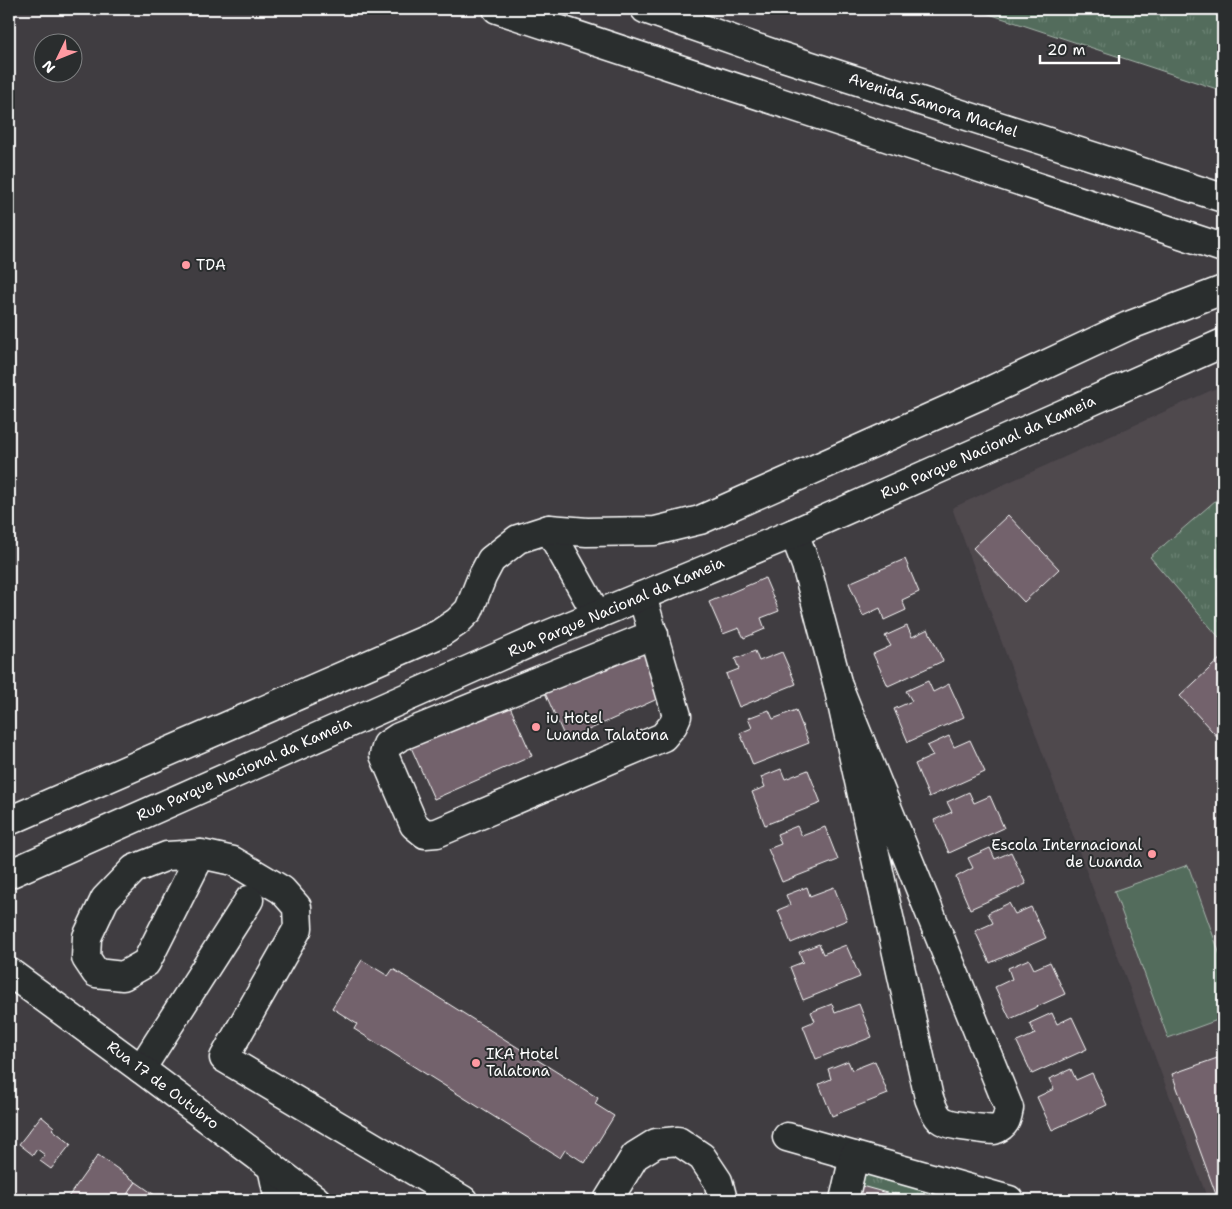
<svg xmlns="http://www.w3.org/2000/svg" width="1232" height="1209" font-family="'Shantell Sans',sans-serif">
<defs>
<pattern id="grass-tufts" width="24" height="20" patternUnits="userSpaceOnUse" patternTransform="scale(1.25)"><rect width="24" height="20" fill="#526c5b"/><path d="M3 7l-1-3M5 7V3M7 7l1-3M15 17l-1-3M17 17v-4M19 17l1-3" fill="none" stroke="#6c8274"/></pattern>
</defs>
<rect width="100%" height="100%" fill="#403d41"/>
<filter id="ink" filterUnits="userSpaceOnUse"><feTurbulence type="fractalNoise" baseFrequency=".02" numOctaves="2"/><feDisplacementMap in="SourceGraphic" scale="10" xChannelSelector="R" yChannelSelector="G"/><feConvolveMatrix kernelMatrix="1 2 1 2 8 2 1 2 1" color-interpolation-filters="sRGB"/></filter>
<g filter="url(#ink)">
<path fill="#4f484e" d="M 1223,385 L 1223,1200 L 1208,1200 L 952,508 Z"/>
<g fill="url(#grass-tufts)" stroke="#a8b6ad">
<path d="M 980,9 L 1223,9 L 1223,91 L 977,10 Z"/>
<path d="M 1223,494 L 1223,642 L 1150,557 Z"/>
<path d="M 865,1171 L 957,1200 L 856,1200 Z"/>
</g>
<path fill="#526c5b" stroke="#a8b6ad" d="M 1188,865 L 1223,963 L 1223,1018 L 1168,1038 L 1114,891 Z"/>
<g fill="#73626c" stroke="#fff">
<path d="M 1008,515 L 1059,569 L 1024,602 L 973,548 Z"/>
<path d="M 905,559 L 919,592 L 902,600 L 906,610 L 884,620 L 880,608 L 863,616 L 849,583 Z"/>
<path d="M 765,578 L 779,611 L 761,618 L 765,629 L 744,638 L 739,628 L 723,634 L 709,602 Z"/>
<path d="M 907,626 L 912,637 L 928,629 L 943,661 L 888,686 L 873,654 L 891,646 L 885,636 Z"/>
<path d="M 640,642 L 664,696 L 566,740 L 542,686 Z"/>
<path d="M 755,651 L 759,661 L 782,652 L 796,684 L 739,707 L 726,674 L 739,669 L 735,659 Z"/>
<path d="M 1223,656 L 1223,743 L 1180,696 Z"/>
<path d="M 928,681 L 933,692 L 949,684 L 964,717 L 908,742 L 894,709 L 912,701 L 906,691 Z"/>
<path d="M 508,702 L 532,756 L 434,799 L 410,745 Z"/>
<path d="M 769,710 L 773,719 L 796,710 L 809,743 L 753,765 L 740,733 L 752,728 L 748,718 Z"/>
<path d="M 949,736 L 954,747 L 970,740 L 985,772 L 929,797 L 915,764 L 933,756 L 927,746 Z"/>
<path d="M 781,769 L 785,779 L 808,770 L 821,803 L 765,825 L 752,792 L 765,787 L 761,777 Z"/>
<path d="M 969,792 L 974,803 L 990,796 L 1004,828 L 949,853 L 934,820 L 952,812 L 947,802 Z"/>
<path d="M 797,826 L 802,836 L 825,827 L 838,860 L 782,882 L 768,849 L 781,844 L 777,834 Z"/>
<path d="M 990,848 L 995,859 L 1011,852 L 1026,884 L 970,909 L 956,877 L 973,868 L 968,858 Z"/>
<path d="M 807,887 L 810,896 L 834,887 L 847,920 L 791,943 L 778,910 L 790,905 L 786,895 Z"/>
<path d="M 1009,903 L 1015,914 L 1031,907 L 1046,938 L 990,963 L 975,931 L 993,923 L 988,913 Z"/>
<path d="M 819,944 L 823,954 L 846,945 L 860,977 L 803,1000 L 790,967 L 803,962 L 799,952 Z"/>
<path d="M 1029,959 L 1034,969 L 1050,962 L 1065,994 L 1010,1019 L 995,987 L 1012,979 L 1008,968 Z"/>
<path d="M 362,960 L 388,976 L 393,969 L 598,1098 L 595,1104 L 614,1116 L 585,1163 L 565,1150 L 560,1158 L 354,1029 L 357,1024 L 332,1008 Z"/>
<path d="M 832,1004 L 835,1013 L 859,1004 L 872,1037 L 816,1059 L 803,1026 L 815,1021 L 811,1012 Z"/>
<path d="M 1052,1013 L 1057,1024 L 1072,1017 L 1087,1049 L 1032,1074 L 1017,1042 L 1035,1034 L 1030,1023 Z"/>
<path d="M 1223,1056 L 1223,1200 L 1218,1200 L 1172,1074 Z"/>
<path d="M 848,1061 L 852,1070 L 875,1061 L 888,1094 L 832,1116 L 819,1084 L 831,1079 L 828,1069 Z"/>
<path d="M 1071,1069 L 1076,1080 L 1092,1073 L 1107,1105 L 1052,1130 L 1037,1097 L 1054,1089 L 1049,1079 Z"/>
<path d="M 41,1116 L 54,1127 L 52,1129 L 71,1144 L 51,1169 L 40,1161 L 45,1155 L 37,1149 L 33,1155 L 19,1144 Z"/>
<path d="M 98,1155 L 136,1182 L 123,1200 L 96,1200 L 93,1198 L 92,1200 L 66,1200 Z"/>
<path d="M 136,1182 L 162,1200 L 123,1200 Z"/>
<path d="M 858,1185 L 912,1200 L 854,1200 Z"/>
</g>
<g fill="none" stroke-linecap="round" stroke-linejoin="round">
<g stroke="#fff" stroke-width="31">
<g id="minor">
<path d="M 497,9 L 1223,248"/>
<path d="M 549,529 L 597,615"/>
<path d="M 794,533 L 806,565 L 838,686 L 929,1098 C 932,1106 934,1113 940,1119 C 950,1127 980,1128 994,1130 C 1006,1126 1007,1119 1009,1108 L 838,686"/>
<path d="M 642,596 L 677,716 L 673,725 L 663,737 L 437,833 L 425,834 L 414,825 L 384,755 L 387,745 L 399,737 L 654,634"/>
<path d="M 9,821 L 439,634 L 457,622 L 469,610 L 482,577 L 491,560 L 518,539 L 549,529 L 587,532 L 655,531 L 700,520 L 983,394 L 1128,326 L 1223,290"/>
<path d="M 201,854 L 146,963 L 123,976 L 96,973 L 86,958 L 87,937 L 105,899 L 134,869 L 167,856 L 201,854 L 233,861 L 282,890 L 297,907 L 298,928 L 224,1058 L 463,1200"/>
<path d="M 9,874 L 545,636 L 794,533 L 1223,343"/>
<path d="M 141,1069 L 249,900"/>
<path d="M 787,1137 L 854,1156"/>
<path d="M 272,1167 L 279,1200"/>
<path d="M 608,1200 L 635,1156 L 656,1143 L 678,1141 L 702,1157 L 718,1181 L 723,1200"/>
<path d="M 844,1200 L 854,1156 L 1009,1200"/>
</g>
</g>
<g stroke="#fff" stroke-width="31">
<g id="major">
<path d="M 645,9 L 777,55 L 1223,198"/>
<path d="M 9,972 L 141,1069 L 316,1200"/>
</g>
</g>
<use href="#minor" stroke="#2a2d2e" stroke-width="28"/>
<use href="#major" stroke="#2a2d2e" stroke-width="28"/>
</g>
</g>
<g fill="#ff9aa2" stroke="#2a2d2e" stroke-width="2">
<circle cx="186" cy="265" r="5"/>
<circle cx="536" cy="727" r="5"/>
<circle cx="1152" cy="854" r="5"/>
<circle cx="476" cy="1063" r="5"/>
</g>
<g text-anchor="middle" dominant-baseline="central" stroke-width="4" stroke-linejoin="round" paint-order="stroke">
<g font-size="15" fill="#fff" stroke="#2a2d2e">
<text transform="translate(933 105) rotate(18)">Avenida Samora Machel</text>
<text transform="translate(988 447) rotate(-24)">Rua Parque Nacional da Kameia</text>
<text transform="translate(616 607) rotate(-23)">Rua Parque Nacional da Kameia</text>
<text transform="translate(244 769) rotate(-24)">Rua Parque Nacional da Kameia</text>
<text transform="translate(163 1085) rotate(37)">Rua 17 de Outubro</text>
</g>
<g font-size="15" fill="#fff" stroke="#2a2d2e" text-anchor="start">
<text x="196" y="265">TDA</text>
<text x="546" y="718">iu Hotel<tspan x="546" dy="17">Luanda Talatona</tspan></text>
<text x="1142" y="845" text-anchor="end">Escola Internacional<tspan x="1142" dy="17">de Luanda</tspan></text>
<text x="486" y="1054">IKA Hotel<tspan x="486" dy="17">Talatona</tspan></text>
</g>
</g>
<rect width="1232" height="1209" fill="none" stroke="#2a2d2e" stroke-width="30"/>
<rect x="15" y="15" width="1202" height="1179" fill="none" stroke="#fff" stroke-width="2" filter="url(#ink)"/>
<g transform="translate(58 58) rotate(227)"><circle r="24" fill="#2a2d2e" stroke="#7f8182"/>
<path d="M0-4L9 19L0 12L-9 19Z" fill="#ff9aa2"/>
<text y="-8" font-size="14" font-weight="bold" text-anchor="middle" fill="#ffffff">N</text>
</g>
<path d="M1040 55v8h79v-8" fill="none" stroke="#ffffff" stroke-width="2.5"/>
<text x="1047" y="55" font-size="15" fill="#ffffff" stroke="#2a2d2e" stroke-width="4" paint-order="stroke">20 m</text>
</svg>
